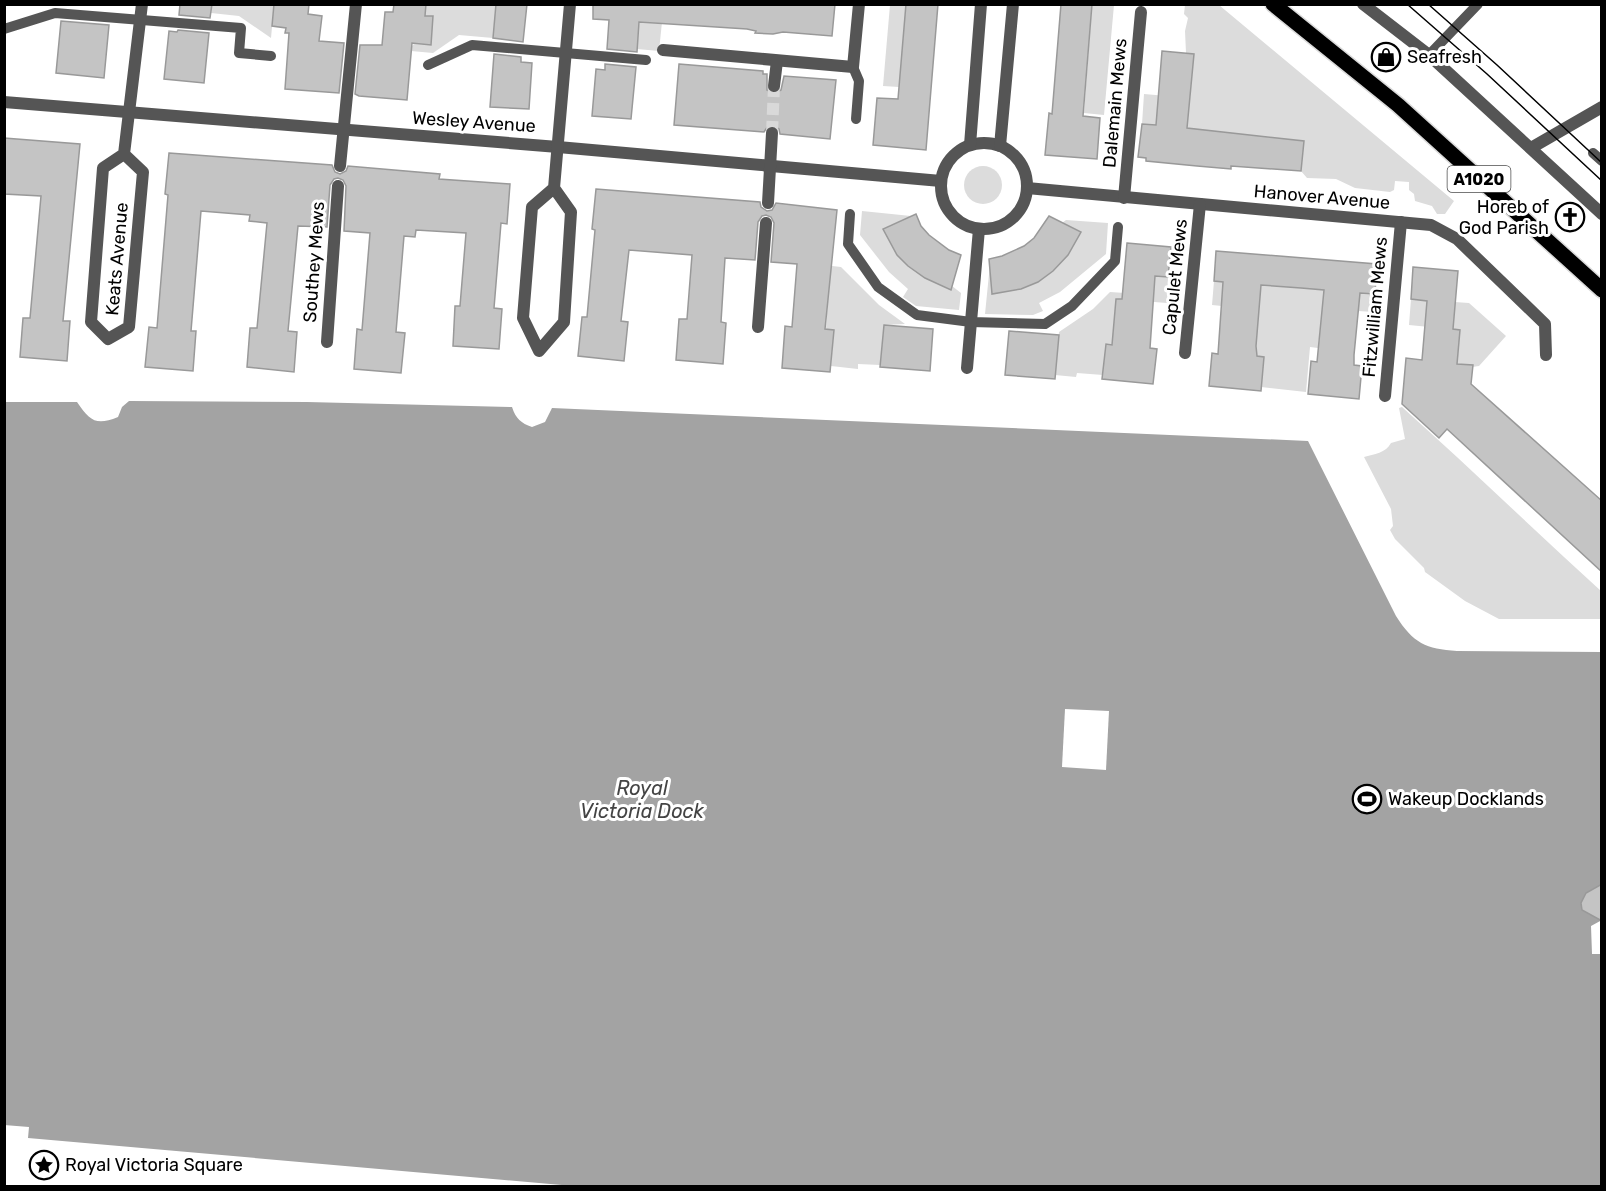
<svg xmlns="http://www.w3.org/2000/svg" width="1606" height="1191" font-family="Rubik,sans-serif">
<rect width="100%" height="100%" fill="#fff"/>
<g fill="#dcdcdc">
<path d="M 212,5 L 274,5 L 271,38 L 239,16 L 211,13 Z"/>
<path d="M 426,5 L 496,5 L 493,38 L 459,35 L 433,53 L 411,51 L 410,48 L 415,43 L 431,44 L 433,17 L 425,16 Z"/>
<path d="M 641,5 L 662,22 L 659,51 L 637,49 Z"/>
<path d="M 890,5 L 906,5 L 899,87 L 883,86 Z"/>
<path d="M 1092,5 L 1114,5 L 1104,115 L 1084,113 Z"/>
<path d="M 1185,5 L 1219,5 L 1454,201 L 1445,214 L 1437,214 L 1432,206 L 1415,201 L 1414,194 L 1409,190 L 1409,182 L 1395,181 L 1394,190 L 1390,192 L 1355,188 L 1336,179 L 1307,178 L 1301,171 L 1303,141 L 1142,124 L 1144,94 L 1190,98 L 1194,54 L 1186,53 L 1185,31 L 1188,18 L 1184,14 Z"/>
<circle cx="983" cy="185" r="19"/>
<path d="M 862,211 L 911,216 L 883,230 C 899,258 921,276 950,289 L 952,286 L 961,293 L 959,310 L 916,306 L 903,297 L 908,289 L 889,272 L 860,235 Z"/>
<path d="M 1066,220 L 1108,223 L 1106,254 L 1060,292 L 1039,303 L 1043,311 L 1033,315 L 985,314 L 990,264 L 992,294 C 1034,287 1060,269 1081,232 L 1062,223 Z"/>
<path d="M 832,266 L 841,267 L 879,305 L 905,324 L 884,325 L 880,365 L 858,364 L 858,369 L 831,366 L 834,330 L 826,329 L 830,267 Z"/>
<path d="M 1126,273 L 1168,277 L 1167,303 L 1116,299 L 1113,332 L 1115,345 L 1106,345 L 1103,375 L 1077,373 L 1076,377 L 1055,375 L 1059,332 L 1093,309 L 1110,292 L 1125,293 Z"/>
<path d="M 1214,281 L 1375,294 L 1374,312 L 1358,311 L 1358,316 L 1322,313 L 1318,348 L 1310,347 L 1306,392 L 1261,387 L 1264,357 L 1257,356 L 1256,344 L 1222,306 L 1212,305 Z"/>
<path d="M 1411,299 L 1469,303 L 1506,336 L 1479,366 L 1472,367 L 1472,365 L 1457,364 L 1460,330 L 1409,325 Z"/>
<path d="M 1402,407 C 1469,467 1534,530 1601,591 L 1601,619 L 1499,619 L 1465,601 L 1425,572 L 1424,568 L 1395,539 L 1390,530 L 1393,526 L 1391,509 L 1364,457 C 1374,454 1386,453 1391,443 L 1405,439 L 1399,408 Z"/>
</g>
<path fill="#a3a3a3" d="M 129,401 L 307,402 L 512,407 C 516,419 521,423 532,427 L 545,422 L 552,408 L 1308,441 L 1396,616 C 1413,643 1426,649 1457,651 L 1601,652 L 1602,920 L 1591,926 L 1592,954 L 1602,954 L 1601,1186 L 573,1186 L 28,1138 L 29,1127 L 4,1125 L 4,402 L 77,402 C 90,421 96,426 118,417 L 122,407 Z"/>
<path fill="#fff" d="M 1065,709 L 1109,711 L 1106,770 L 1062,767 Z"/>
<g fill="#c4c4c4" stroke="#999" stroke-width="1.5">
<path d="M 180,4 L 212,4 L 210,18 L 179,15 Z"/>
<path d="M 274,4 L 309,4 L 308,14 L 322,16 L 319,41 L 344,43 L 339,93 L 285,89 L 289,33 L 285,33 L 286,28 L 272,26 Z"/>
<path d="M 394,4 L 426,4 L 425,16 L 433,16 L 431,45 L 412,43 L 407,100 L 359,96 L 355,94 L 360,45 L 382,45 L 385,12 L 393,12 Z"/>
<path d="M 496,4 L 527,4 L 523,42 L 493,38 Z"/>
<path d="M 593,4 L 835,4 L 832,36 L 783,32 L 773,34 L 755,33 L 756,31 L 747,29 L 639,22 L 637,52 L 607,49 L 609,20 L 593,19 Z"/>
<path d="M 906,4 L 938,4 L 926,150 L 873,145 L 877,98 L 898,99 Z"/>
<path d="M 1061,4 L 1092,4 L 1083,116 L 1100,118 L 1097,159 L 1045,155 L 1049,113 L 1052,114 Z"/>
<path d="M 61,21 L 109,25 L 104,78 L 56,73 Z"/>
<path d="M 178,30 L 209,33 L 204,83 L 164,79 L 169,31 L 177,32 Z"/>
<path d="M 1162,51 L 1194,54 L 1187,128 L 1304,141 L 1301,171 L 1231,166 L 1231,169 L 1197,166 L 1146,161 L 1146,158 L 1138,157 L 1142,124 L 1156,125 Z"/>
<path d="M 494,54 L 521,57 L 521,62 L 532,63 L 529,109 L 490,107 Z"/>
<path d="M 605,64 L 636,67 L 631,119 L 592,116 L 596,69 L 605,70 Z"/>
<path d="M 679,64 L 763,71 L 763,74 L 767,74 L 767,90 L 774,94 L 781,90 L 784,76 L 836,80 L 830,139 L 780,134 L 779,129 L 773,125 L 768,126 L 764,132 L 674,125 Z"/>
<path d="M 4,138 L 80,144 L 63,321 L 70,321 L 67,361 L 20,357 L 23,318 L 30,318 L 41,196 L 4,194 Z"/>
<path d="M 169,153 L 332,165 L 335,172 L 340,174 L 346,171 L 348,166 L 440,174 L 439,179 L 510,184 L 507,224 L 501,223 L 494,308 L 502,309 L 499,349 L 453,346 L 455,306 L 460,306 L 466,233 L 416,230 L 415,237 L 404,236 L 396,332 L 405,333 L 401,373 L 354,369 L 357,329 L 362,330 L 370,233 L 344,231 L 346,186 L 343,180 L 338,178 L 334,179 L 330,185 L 327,227 L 298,226 L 288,331 L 297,332 L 294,372 L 247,367 L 250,328 L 257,328 L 267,223 L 249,221 L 250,215 L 201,211 L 191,331 L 196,331 L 193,371 L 145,367 L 149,327 L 157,328 L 168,195 L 165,194 Z"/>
<path d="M 596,189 L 760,202 L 761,207 L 767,211 L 772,210 L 776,203 L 837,210 L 825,329 L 834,330 L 830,372 L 782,368 L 785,326 L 792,327 L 797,264 L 771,262 L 774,223 L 771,217 L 766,215 L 762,216 L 758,222 L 755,260 L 725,258 L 721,322 L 726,323 L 723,364 L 676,360 L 679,319 L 687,319 L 692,255 L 629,250 L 621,321 L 628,322 L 624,361 L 578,356 L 582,317 L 587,317 L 595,230 L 592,229 Z"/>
<path d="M 916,214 L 921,226 L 929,235 L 949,250 L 961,255 L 951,290 L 925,278 L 908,266 L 897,255 L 883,229 Z"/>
<path d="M 1049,216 L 1081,232 L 1068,255 L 1053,271 L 1038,282 L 1021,289 L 992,294 L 989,259 L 1002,256 L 1024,246 L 1034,238 Z"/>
<path d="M 1127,243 L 1171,247 L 1168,277 L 1155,276 L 1150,348 L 1157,349 L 1153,384 L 1102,379 L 1106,344 L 1112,345 L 1116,299 L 1122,299 Z"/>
<path d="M 1216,251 L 1377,264 L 1375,294 L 1360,293 L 1354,355 L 1354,365 L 1362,366 L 1359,399 L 1308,394 L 1311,361 L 1317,362 L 1324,290 L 1301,288 L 1261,285 L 1256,346 L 1257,356 L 1264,357 L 1261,391 L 1209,386 L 1212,353 L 1218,354 L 1223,282 L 1214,281 Z"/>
<path d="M 1413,267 L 1458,271 L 1453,329 L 1460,330 L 1457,364 L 1473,365 L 1471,384 L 1602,501 L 1602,572 L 1447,429 L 1439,438 L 1402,404 L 1406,358 L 1422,360 L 1427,301 L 1411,299 Z"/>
<path d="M 884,325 L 933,329 L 930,371 L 880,367 Z"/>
<path d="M 1009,331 L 1059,335 L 1055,379 L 1005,375 Z"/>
<path d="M 1602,884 L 1602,921 L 1582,910 L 1581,903 L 1586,893 Z"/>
</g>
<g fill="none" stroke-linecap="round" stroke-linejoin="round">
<path stroke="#d9d9d9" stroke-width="12" stroke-dasharray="12 6" stroke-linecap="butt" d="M 772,133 L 774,86"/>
<g stroke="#dbdbdb" stroke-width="18">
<path id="primary" d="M 1273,4 L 1398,105 L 1602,290"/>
</g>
<g stroke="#555" stroke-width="10">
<path d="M 4,29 L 55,13 L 241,28 L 239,53 L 271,56"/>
<path d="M 1429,55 L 1478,4"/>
<path d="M 428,65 L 472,45 L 646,60"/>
<path d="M 853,67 L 859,81 L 856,119"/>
<path d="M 1593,153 L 1602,161"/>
<path d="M 850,214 L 848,244 L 878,287 L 917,315 L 971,322 L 1045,324 L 1072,306 L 1115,261 L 1118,227"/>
</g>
<g stroke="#555" stroke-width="12">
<path d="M 1363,4 L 1429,55 L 1602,214"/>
<path d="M 663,50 L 853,67 L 859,4"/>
<path d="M 774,86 L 777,61"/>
<path d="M 4,102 L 558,147 L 941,181"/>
<circle cx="984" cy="186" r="43"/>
<path d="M 970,145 L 981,4"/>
<path d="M 1000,146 L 1013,4"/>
<path d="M 1531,148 L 1602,107"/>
<path d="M 124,154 L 143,172 L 129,327 L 108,339 L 91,322 L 103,168 L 124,154 L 142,4"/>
<path d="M 340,166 L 356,4"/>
<path d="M 554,188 L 571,212 L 564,322 L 539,351 L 523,318 L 532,207 L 554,188 L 570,4"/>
<path d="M 1027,188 L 1431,225 L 1457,239 L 1545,324 L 1546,355"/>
<path d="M 1124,198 L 1141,12"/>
<path d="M 768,203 L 772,133"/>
<path d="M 758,327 L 766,223"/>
<path d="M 327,342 L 338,186"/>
<path d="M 1185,353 L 1200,204"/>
<path d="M 967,368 L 979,229"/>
<path d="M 1385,396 L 1401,222"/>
</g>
<use href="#primary" stroke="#000" stroke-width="15"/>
<g stroke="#000" stroke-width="1.5">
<path d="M 1407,4 L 1487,74 L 1602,181"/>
<path d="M 1428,4 L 1497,65 L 1602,163"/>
</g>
</g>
<defs>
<g id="shop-ring" transform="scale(1.5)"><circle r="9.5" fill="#fff" stroke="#000" stroke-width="1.5"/><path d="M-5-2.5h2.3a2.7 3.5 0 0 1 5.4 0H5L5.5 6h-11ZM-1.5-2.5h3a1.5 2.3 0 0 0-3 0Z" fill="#000"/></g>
<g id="church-ring" transform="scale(1.5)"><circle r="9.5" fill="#fff" stroke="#000" stroke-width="1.5"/><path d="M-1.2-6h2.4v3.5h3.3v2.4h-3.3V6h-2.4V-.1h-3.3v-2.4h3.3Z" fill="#000"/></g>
<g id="stadium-ring" transform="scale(1.5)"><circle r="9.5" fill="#fff" stroke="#000" stroke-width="1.5"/><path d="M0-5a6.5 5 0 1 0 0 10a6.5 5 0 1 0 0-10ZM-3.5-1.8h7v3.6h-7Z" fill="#000"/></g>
<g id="sight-ring" transform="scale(1.5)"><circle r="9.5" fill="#fff" stroke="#000" stroke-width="1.5"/><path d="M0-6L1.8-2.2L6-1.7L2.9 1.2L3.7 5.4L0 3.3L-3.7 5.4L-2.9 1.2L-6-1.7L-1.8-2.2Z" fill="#000"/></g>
</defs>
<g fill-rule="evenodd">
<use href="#shop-ring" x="1386" y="57"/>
<use href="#church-ring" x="1570" y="217"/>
<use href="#stadium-ring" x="1367" y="799"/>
<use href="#sight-ring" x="44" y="1165"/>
</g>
<g text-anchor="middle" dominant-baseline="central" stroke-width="6" stroke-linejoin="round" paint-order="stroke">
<rect fill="#fff" stroke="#4c4c4c" stroke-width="1.5" x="1447.5" y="166" width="63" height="26" rx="4.5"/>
<g font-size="16" font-weight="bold" fill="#000">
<text x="1479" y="179">A1020</text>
</g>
<g font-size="18" fill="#000" stroke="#fff" text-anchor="start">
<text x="1407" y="57">Seafresh</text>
<text x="1549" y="207" text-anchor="end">Horeb of<tspan x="1549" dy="21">God Parish</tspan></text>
<text x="1388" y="799">Wakeup Docklands</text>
<text x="65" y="1165">Royal Victoria Square</text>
</g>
<g font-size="18" fill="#000" stroke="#fff">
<text transform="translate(1115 103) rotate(-85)">Dalemain Mews</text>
<text transform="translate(474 122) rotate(4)">Wesley Avenue</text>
<text transform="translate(1322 197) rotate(5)">Hanover Avenue</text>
<text transform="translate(117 259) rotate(-85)">Keats Avenue</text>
<text transform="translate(314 262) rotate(-86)">Southey Mews</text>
<text transform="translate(1175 277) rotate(-84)">Capulet Mews</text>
<text transform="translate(1375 307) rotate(-85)">Fitzwilliam Mews</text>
</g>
<g font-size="20" font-style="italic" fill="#444" stroke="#fff">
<text x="642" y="788">Royal<tspan x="642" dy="23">Victoria Dock</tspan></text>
</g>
</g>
<rect width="1606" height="1191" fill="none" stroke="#000000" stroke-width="12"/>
</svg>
